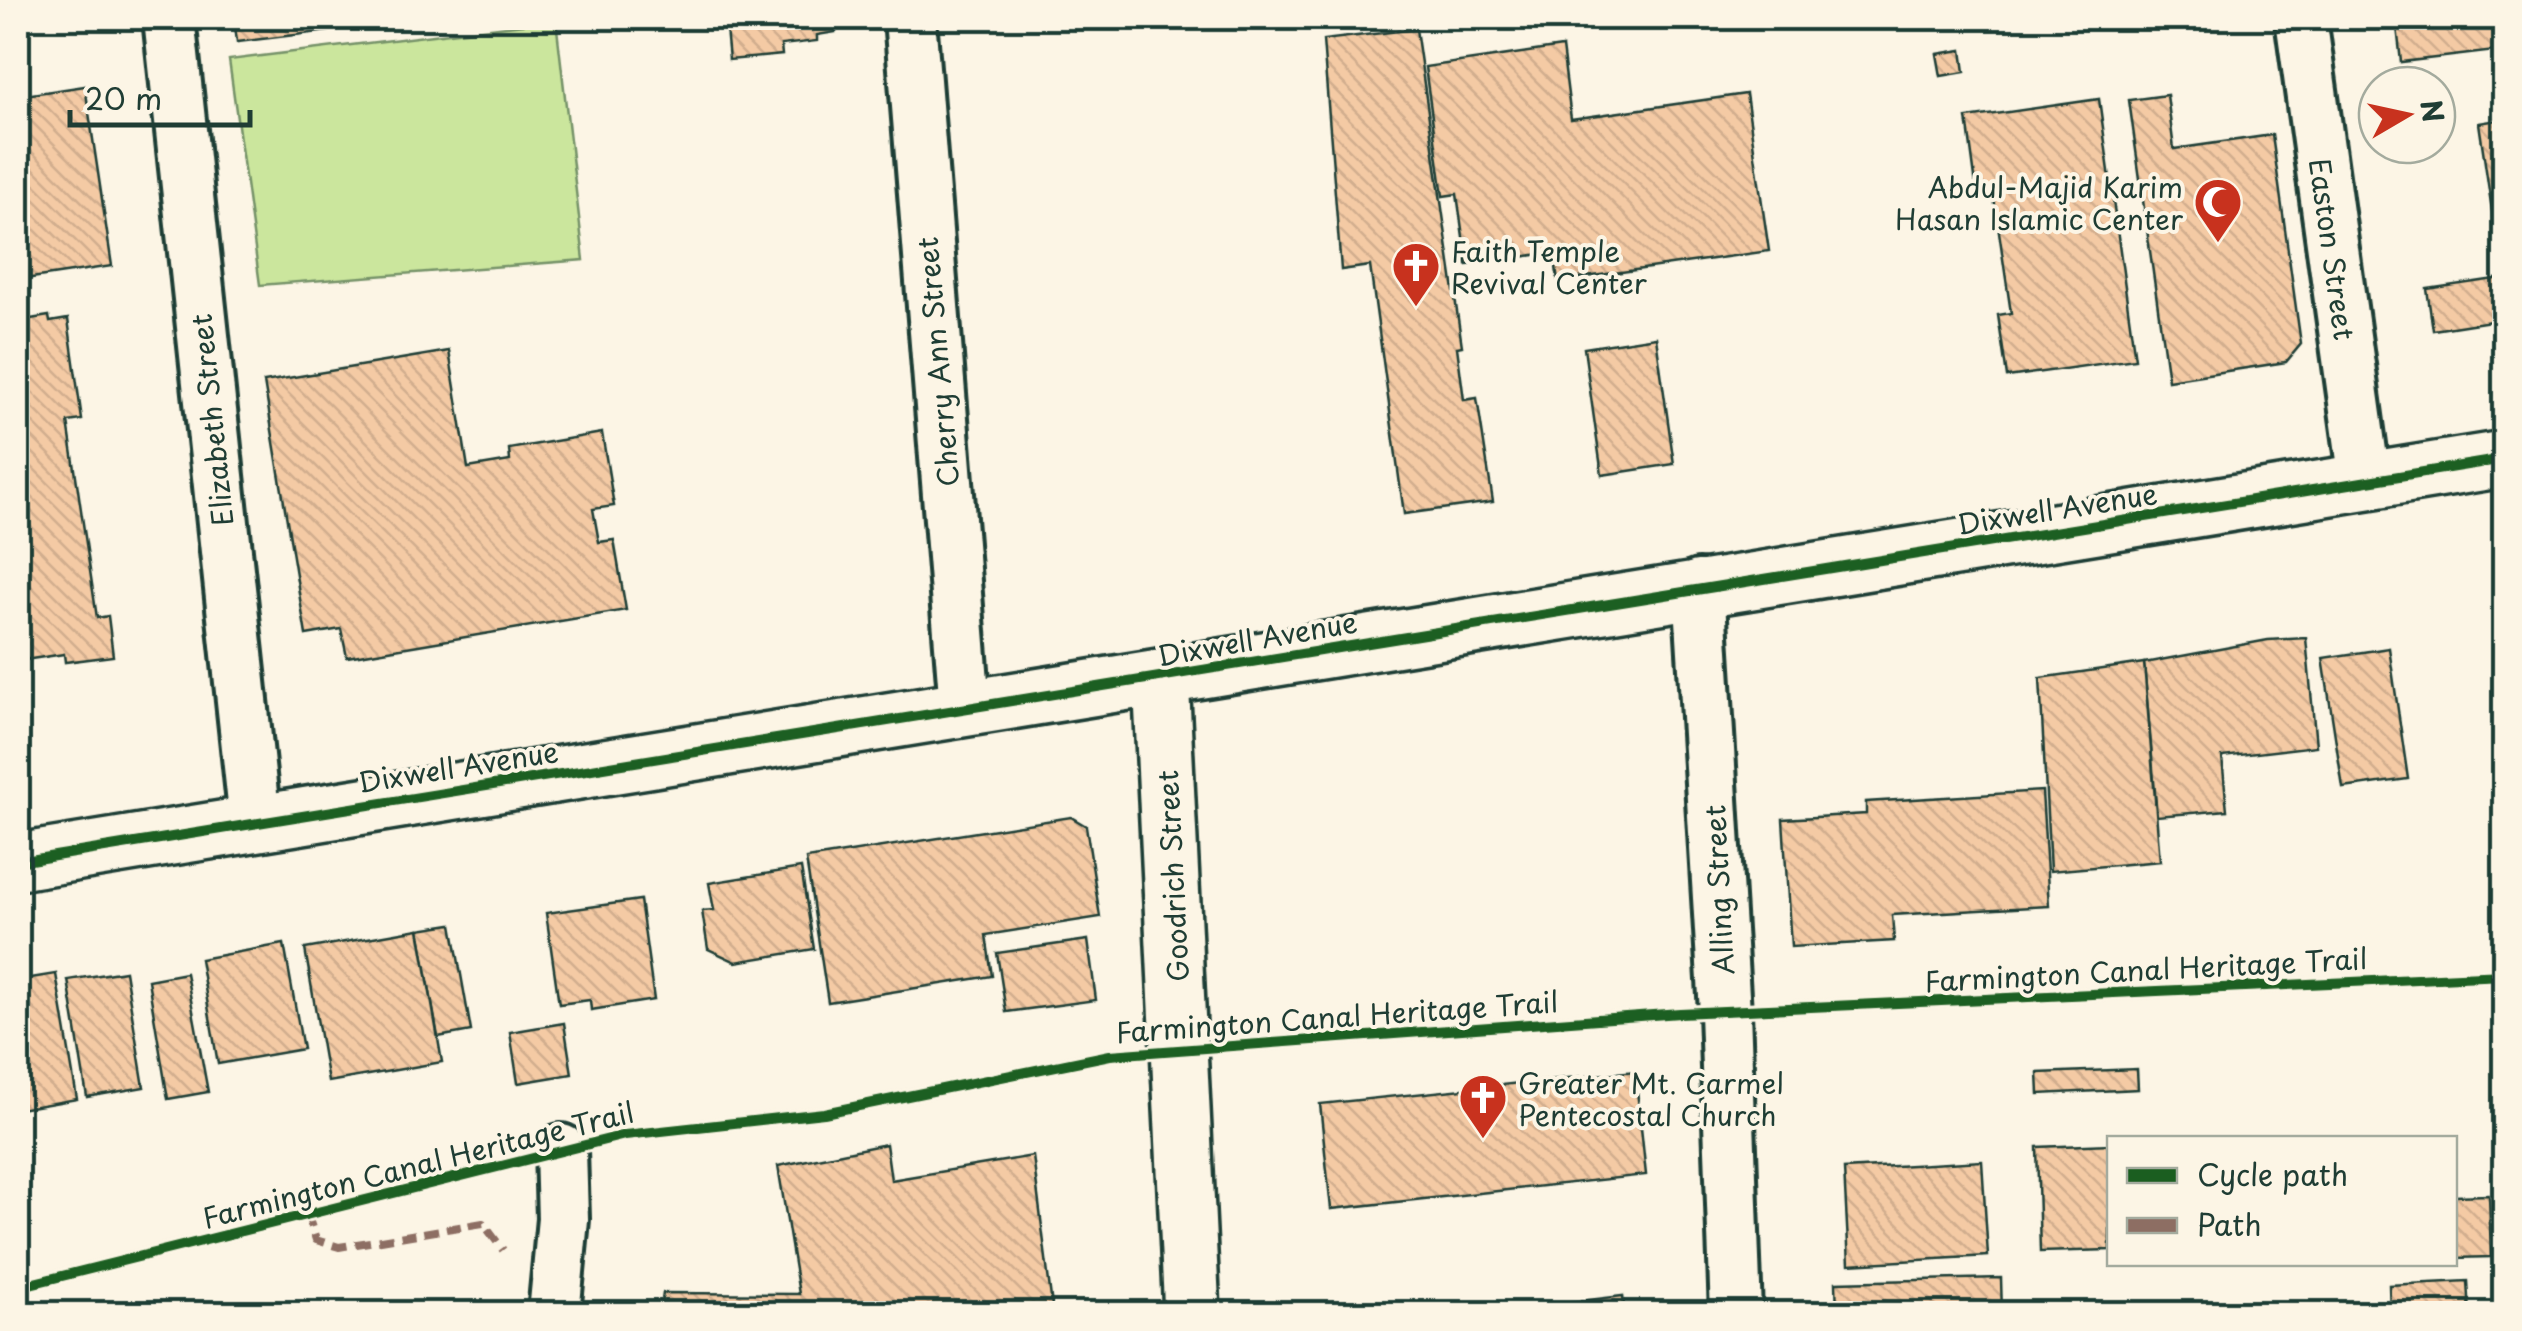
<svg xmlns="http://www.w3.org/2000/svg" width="2522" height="1331" font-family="'Playpen Sans',sans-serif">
<defs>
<pattern id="building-back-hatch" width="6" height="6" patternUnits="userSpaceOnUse" patternTransform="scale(2.5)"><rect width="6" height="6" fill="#f4caa4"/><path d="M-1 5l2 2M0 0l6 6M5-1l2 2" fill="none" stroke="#d1ae8e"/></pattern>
</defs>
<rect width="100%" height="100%" fill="#fcf5e5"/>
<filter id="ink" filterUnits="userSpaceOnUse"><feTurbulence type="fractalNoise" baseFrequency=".01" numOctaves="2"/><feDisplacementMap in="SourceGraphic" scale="20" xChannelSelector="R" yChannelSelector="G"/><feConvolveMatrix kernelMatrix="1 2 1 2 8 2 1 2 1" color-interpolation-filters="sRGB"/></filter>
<g filter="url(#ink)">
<path fill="#cbe69d" stroke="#759268" stroke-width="2.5" d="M 556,20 L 584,260 L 260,285 L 229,60 Z"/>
<g fill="url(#building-back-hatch)" stroke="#1f3d34" stroke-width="2.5">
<path d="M 234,18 L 395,18 L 396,23 L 237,42 Z"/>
<path d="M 725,18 L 835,18 L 836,32 L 817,35 L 817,41 L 781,45 L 782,55 L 729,60 Z"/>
<path d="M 2396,18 L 2504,18 L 2504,50 L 2401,62 Z"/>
<path d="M 1416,29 L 1462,346 L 1457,347 L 1464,400 L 1477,398 L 1493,502 L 1404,514 L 1370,266 L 1341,270 L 1323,40 Z"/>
<path d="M 1562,47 L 1571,119 L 1746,94 L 1769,251 L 1558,281 L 1554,252 L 1467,265 L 1457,194 L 1443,196 L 1425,67 Z"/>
<path d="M 1962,50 L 1965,72 L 1941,76 L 1937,54 Z"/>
<path d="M 85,86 L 112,266 L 18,280 L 18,96 Z"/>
<path d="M 2167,95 L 2174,149 L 2272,135 L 2301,344 L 2286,362 L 2168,380 L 2129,100 Z"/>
<path d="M 2099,99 L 2135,359 L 2007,377 L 1998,315 L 2011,313 L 1993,191 L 1977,193 L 1967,118 Z"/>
<path d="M 2504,119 L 2504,222 L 2494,224 L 2479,123 Z"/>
<path d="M 2504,222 L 2504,319 L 2433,330 L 2427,289 L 2502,278 L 2494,224 Z"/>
<path d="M 49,316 L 50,322 L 68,319 L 82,420 L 68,422 L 97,618 L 108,616 L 113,656 L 65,662 L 64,654 L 18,661 L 18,321 Z"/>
<path d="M 1656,337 L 1674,464 L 1602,475 L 1584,348 Z"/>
<path d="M 449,351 L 468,468 L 510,461 L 509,449 L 602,433 L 614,506 L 593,509 L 599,542 L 614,540 L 626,610 L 347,657 L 341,629 L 306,635 L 264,382 Z"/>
<path d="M 2306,638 L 2316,746 L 2222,757 L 2227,810 L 2157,816 L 2144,663 L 2268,640 Z"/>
<path d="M 2389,648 L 2408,779 L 2343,788 L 2323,658 Z"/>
<path d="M 2144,663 L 2160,861 L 2050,871 L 2040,678 Z"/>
<path d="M 2042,791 L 2049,906 L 1892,915 L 1894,941 L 1791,947 L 1783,819 L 1866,814 L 1866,802 Z"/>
<path d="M 1071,817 L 1086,826 L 1100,917 L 986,935 L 992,976 L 828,1002 L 806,859 Z"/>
<path d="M 801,868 L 814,949 L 736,962 L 708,949 L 702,911 L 714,910 L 709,883 Z"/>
<path d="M 640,900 L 654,1000 L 591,1010 L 590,1000 L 559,1004 L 546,913 Z"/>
<path d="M 452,924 L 471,1031 L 438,1037 L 419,929 Z"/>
<path d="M 419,929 L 442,1062 L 328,1082 L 305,949 Z"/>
<path d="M 1088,940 L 1096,1000 L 1006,1012 L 997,953 Z"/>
<path d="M 284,944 L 303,1049 L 218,1064 L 200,959 Z"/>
<path d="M 125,971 L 144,1087 L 87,1097 L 68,980 Z"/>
<path d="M 186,973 L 208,1092 L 168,1099 L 148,980 Z"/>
<path d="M 56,974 L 77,1099 L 19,1109 L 18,980 Z"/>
<path d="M 564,1023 L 572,1074 L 518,1083 L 510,1032 Z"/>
<path d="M 2137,1069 L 2138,1089 L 2039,1094 L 2038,1073 Z"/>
<path d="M 1635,1071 L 1646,1175 L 1331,1209 L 1320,1104 Z"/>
<path d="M 886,1144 L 891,1180 L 1033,1156 L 1053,1314 L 660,1314 L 663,1293 L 799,1294 L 778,1166 Z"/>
<path d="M 2110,1144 L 2110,1250 L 2040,1252 L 2037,1147 Z"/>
<path d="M 1982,1161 L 1988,1256 L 1849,1264 L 1844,1169 Z"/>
<path d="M 2489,1195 L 2491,1257 L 2454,1258 L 2454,1196 Z"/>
<path d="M 2001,1278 L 2002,1314 L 1837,1314 L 1836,1282 Z"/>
<path d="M 2468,1281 L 2470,1314 L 2390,1314 L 2389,1285 Z"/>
<path d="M 1623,1296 L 1625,1314 L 1555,1314 L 1554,1304 Z"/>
</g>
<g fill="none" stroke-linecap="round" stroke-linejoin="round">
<g stroke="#1f3d34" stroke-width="58">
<g id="street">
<path d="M 169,18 L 255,822"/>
<path d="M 910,18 L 965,707"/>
<path d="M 2301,18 L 2365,481"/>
<path d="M 1699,586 L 1725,1012 L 1736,1314"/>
<path d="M 554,1314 L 563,1219 L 561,1150"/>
</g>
</g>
<g stroke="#1f3d34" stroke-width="62">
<path id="secondary" d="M 1161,677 L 1192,1314"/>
</g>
<g stroke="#1f3d34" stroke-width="62">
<path id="primary" d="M 18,862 L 2504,459"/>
</g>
<use href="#street" stroke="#fcf5e5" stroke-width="50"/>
<use href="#secondary" stroke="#fcf5e5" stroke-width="55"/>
<use href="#primary" stroke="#fcf5e5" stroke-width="55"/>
<path stroke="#8d6e63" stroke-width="8" stroke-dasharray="15 8" stroke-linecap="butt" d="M 307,1213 L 316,1240 L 339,1247 L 483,1223 L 503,1250"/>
<g stroke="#fcf5e5" stroke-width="16">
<g id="cycleway">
<path d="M 18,862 L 2504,459"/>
<path d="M 18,1287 L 625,1135 L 824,1113 L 1110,1055 L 1680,1013 L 2504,975"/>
</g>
</g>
<use href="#cycleway" stroke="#1b5e20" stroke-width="10"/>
</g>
</g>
<defs>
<g id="mosque-pin" transform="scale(2.5)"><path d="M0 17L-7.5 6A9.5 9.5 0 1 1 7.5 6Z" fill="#c8321e" stroke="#fcf5e5"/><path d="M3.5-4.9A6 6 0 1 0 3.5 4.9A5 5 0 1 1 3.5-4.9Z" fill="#fff"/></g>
<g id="church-pin" transform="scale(2.5)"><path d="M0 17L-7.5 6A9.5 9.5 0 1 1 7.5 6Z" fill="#c8321e" stroke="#fcf5e5"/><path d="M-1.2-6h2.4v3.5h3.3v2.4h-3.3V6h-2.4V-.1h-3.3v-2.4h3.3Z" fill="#fff"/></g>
</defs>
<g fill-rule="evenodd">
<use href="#mosque-pin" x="2218" y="202"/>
<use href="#church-pin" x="1416" y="266"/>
<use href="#church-pin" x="1483" y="1098"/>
</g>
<g text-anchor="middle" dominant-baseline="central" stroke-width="8" stroke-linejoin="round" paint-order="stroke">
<g font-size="28" fill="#1f3d34" stroke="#fcf5e5" text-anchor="start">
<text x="2183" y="186" text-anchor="end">Abdul-Majid Karim<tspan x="2183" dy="32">Hasan Islamic Center</tspan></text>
<text x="1451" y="250">Faith Temple<tspan x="1451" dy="32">Revival Center</tspan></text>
<text x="1518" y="1082">Greater Mt. Carmel<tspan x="1518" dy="32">Pentecostal Church</tspan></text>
</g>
<g font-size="28" fill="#1f3d34" stroke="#fcf5e5">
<text transform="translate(2333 249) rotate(82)">Easton Street</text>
<text transform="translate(937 362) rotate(-95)">Cherry Ann Street</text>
<text transform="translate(211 420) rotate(-96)">Elizabeth Street</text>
<text transform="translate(2057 508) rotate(-9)">Dixwell Avenue</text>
<text transform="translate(1257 638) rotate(-10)">Dixwell Avenue</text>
<text transform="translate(458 766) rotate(-9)">Dixwell Avenue</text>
<text transform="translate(1172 876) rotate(-93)">Goodrich Street</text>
<text transform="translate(1718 890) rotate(-93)">Alling Street</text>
<text transform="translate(2146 969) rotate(-3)">Farmington Canal Heritage Trail</text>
<text transform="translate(1337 1016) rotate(-4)">Farmington Canal Heritage Trail</text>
<text transform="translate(418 1164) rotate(-14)">Farmington Canal Heritage Trail</text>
</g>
</g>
<rect width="2522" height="1331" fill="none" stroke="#fcf5e5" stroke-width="60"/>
<rect x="30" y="30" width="2462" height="1271" fill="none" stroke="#1f3d34" stroke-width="4" filter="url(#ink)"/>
<rect x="2107" y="1136" width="350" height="130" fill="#fcf5e5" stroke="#a4ab9e" stroke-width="2.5"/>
<rect x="2127" y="1168" width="50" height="15" fill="#1b5e20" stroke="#a4ab9e" stroke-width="2.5"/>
<text x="2197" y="1186" font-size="30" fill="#1f3d34">Cycle path</text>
<rect x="2127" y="1218" width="50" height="15" fill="#8d6e63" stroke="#a4ab9e" stroke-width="2.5"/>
<text x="2197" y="1236" font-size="30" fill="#1f3d34">Path</text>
<g transform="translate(2407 115) rotate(81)"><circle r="48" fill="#fcf5e5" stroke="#a4ab9e" stroke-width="2.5"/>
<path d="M0-8L18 38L0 25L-18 38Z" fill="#c8321e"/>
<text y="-15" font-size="28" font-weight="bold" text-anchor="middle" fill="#1f3d34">N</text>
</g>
<path d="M70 110v15h180v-15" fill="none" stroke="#1f3d34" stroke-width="5"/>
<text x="85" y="110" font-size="30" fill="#1f3d34" stroke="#fcf5e5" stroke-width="8" paint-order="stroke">20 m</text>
</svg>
